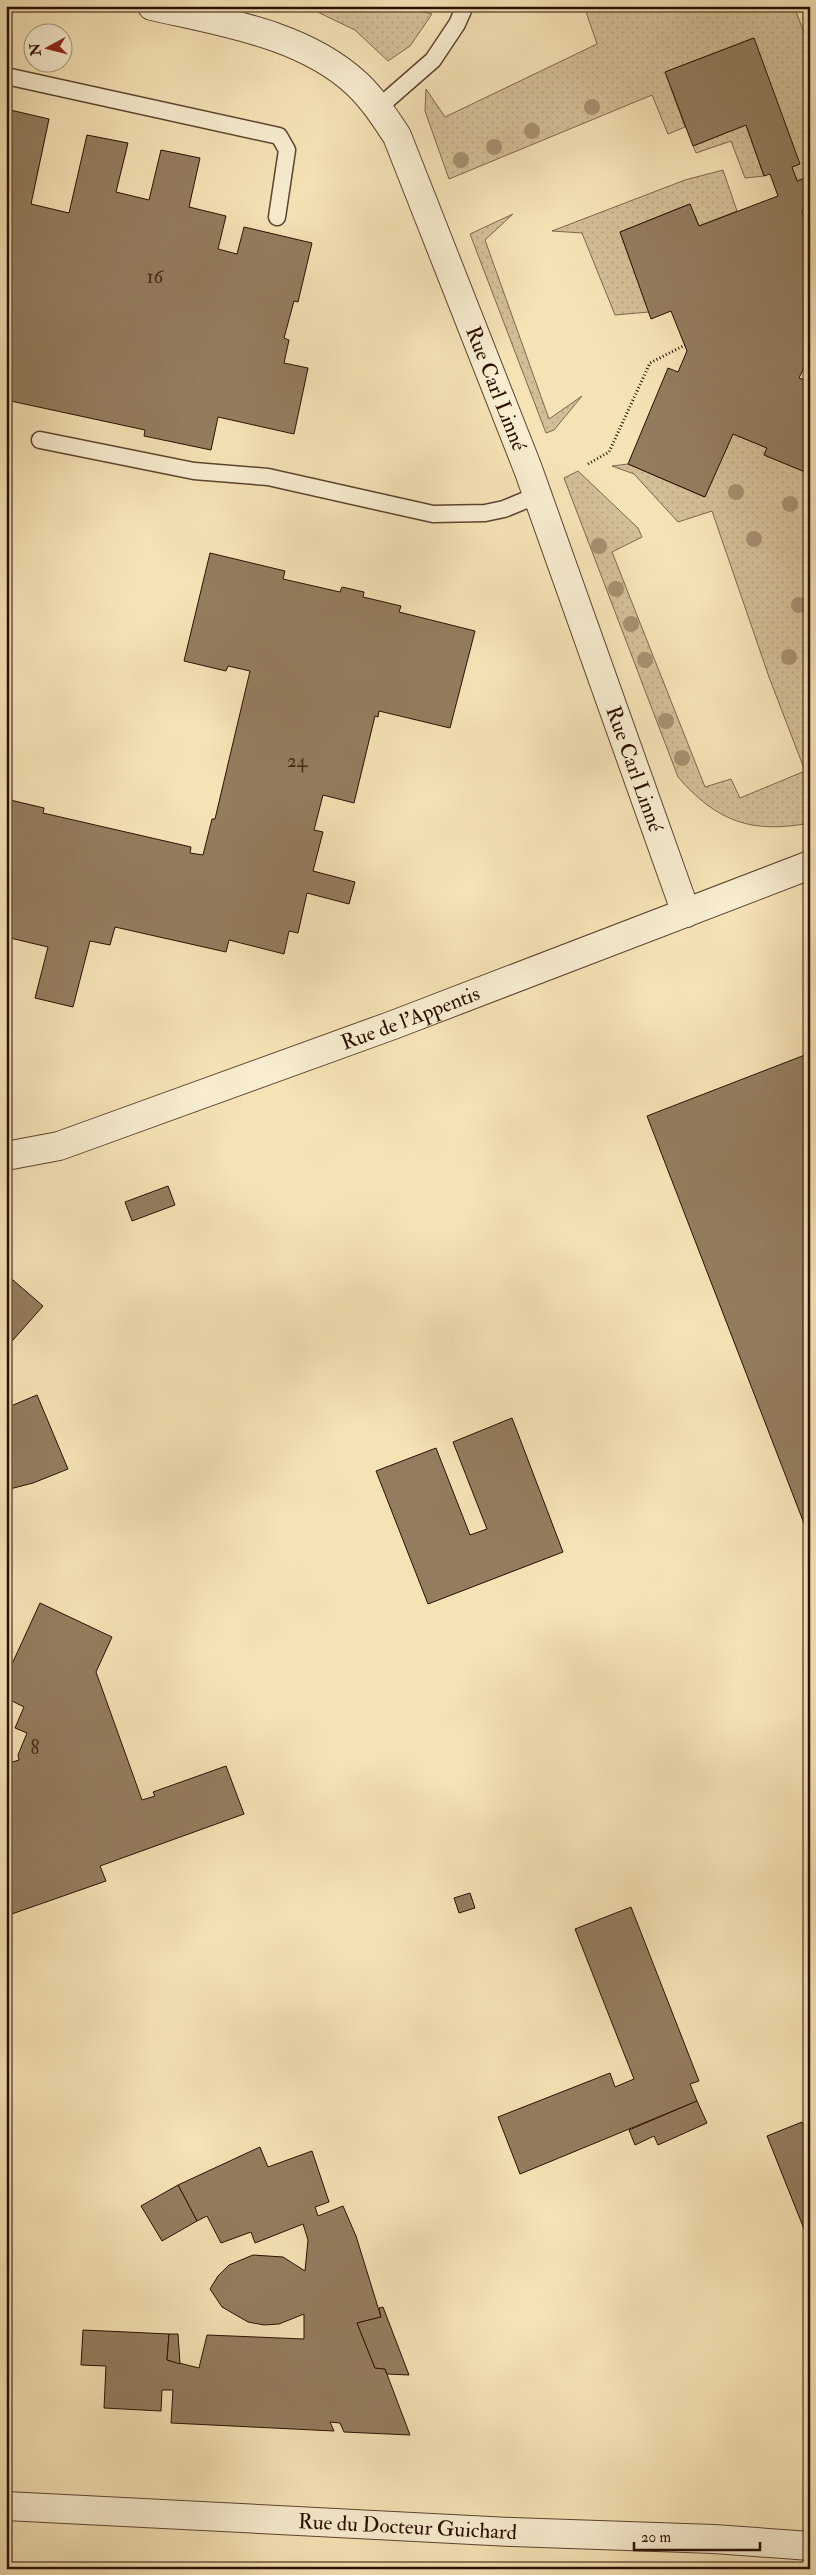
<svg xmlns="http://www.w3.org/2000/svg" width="816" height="2575" font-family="'IM FELL Double Pica',serif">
<defs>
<pattern id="grass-dots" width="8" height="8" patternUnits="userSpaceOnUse" patternTransform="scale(1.25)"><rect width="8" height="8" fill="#d3bf97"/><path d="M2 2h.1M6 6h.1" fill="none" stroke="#b5a380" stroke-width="1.8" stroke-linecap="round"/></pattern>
</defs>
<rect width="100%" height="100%" fill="#f5e3b6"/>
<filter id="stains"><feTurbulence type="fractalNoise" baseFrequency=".004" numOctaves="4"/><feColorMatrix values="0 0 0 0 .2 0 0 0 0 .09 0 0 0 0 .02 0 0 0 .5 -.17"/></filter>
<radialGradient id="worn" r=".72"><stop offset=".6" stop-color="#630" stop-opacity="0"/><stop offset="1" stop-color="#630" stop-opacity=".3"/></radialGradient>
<g fill="url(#grass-dots)" stroke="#7f664c">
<path d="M 305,6 L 398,6 L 432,14 L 410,46 L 388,61 L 355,30 Z"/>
<path d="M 584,6 L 794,6 L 810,49 L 810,190 L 805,178 L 797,181 L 792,167 L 797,165 L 753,38 L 665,72 L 685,127 L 668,134 L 652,95 L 449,179 L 425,111 L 426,89 L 445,117 L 597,44 Z"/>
<path d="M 746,125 L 764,176 L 745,178 L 731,141 L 696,153 L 693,146 Z"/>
<path d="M 723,170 L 737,211 L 699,226 L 689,204 L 620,232 L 649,312 L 615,315 L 582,233 L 552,231 L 685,180 Z"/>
<path d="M 513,214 L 485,240 L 549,419 L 582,396 L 554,430 L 546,433 L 470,234 Z"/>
<path d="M 733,434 L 767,448 L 764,455 L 810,474 L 810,823 C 752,834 717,822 678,777 L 564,478 L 578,471 L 638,528 L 642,537 L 612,552 L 705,787 L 731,779 L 740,798 L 805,771 L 769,677 L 712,511 L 678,522 L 634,474 L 612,466 L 628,464 L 704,497 Z"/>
</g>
<g fill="#947d5f" stroke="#2b0e01">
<path d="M 754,38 L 800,164 L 792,167 L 797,181 L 805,178 L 810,190 L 810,207 L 802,210 L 804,216 L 810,214 L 810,355 L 799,378 L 810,382 L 810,474 L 764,455 L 767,448 L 733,434 L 705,497 L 628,464 L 668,368 L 678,372 L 687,351 L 671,311 L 651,319 L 620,232 L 690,204 L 699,226 L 778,196 L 770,174 L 764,176 L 746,125 L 693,146 L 665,72 Z"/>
<path d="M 6,109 L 49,119 L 31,204 L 69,213 L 87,135 L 128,143 L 116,192 L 149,200 L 161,150 L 200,158 L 189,207 L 226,216 L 218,249 L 237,254 L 244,227 L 312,243 L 298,302 L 294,301 L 284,338 L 289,340 L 284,363 L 308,368 L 294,434 L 218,417 L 211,450 L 144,436 L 145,430 L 6,400 Z"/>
<path d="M 210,553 L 285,571 L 283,579 L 340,592 L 342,587 L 364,592 L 363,597 L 401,606 L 399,612 L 475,631 L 450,728 L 379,711 L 378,717 L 375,716 L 354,803 L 323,795 L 314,830 L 323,832 L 313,871 L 355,882 L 349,904 L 307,893 L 298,933 L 289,931 L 284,954 L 229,940 L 226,952 L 115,927 L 110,945 L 90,941 L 73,1007 L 35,998 L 48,947 L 10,938 L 6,953 L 6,799 L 44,808 L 43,813 L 191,847 L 190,853 L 203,855 L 212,819 L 215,819 L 250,671 L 228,666 L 226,671 L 184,661 Z"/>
<path d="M 810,1053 L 810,1539 L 647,1116 Z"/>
<path d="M 168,1186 L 175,1205 L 132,1221 L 125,1202 Z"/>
<path d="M 6,1274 L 43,1306 L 6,1348 Z"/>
<path d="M 37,1395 L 68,1469 L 33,1483 L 6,1490 L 6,1408 Z"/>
<path d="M 512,1418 L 563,1552 L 428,1604 L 376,1471 L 436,1448 L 470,1535 L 487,1529 L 453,1442 Z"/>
<path d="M 40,1603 L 112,1637 L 96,1672 L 142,1800 L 155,1796 L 153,1792 L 226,1766 L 244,1814 L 100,1866 L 106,1881 L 6,1916 L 6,1764 L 19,1760 L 18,1755 L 27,1733 L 15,1728 L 24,1707 L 6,1698 L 6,1677 Z"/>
<path d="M 470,1893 L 475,1908 L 459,1913 L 454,1898 Z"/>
<path d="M 631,1907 L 699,2081 L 690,2084 L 697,2101 L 520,2174 L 498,2117 L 610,2073 L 615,2087 L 634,2079 L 575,1929 Z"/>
<path d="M 697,2101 L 707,2123 L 658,2145 L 654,2136 L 635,2145 L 629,2130 Z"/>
<path d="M 802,2122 L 810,2141 L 810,2244 L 767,2136 Z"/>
<path d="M 260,2147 L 268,2167 L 312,2151 L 329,2202 L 315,2207 L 318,2216 L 343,2206 L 356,2236 L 381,2317 L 357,2323 L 375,2368 L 385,2369 L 410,2435 L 344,2432 L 340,2423 L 330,2422 L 334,2431 L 171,2423 L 173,2390 L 162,2390 L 161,2411 L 104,2408 L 106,2366 L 81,2365 L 83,2330 L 169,2334 L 167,2360 L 199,2368 L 207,2335 L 304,2339 L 304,2314 L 279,2324 L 264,2325 L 248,2322 L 222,2307 L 210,2289 L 218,2276 L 229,2265 L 253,2255 L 283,2257 L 305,2271 L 308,2240 L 303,2224 L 255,2243 L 251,2232 L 221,2243 L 207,2216 L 197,2221 L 178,2185 Z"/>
<path d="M 178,2185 L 197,2221 L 162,2241 L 141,2206 Z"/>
<path d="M 383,2307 L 409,2375 L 387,2374 L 385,2369 L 375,2368 L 357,2323 L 381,2317 L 379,2308 Z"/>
<path d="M 169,2334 L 178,2334 L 180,2364 L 167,2360 Z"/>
<path d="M 83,2563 L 118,2566 L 118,2569 L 83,2569 Z"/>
</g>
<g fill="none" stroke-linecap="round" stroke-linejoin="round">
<g stroke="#5e432e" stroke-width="19">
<g id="service">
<path d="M 6,76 L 279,136 L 287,150 L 277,217"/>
<path d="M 378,108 L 433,60 L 457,24 L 465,6"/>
<path d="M 40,440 L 194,471 L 268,477 L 433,514 L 485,513 L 504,509 L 538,495"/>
</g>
</g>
<g stroke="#5e432e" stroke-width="30">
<g id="minor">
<path id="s1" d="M 152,6 C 221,22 304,34 357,84 C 373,99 385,118 397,136 L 528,469 L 686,913"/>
<path id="s2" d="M 6,1156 L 59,1146 L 393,1025 L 810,865"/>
<path id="s3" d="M 6,2506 L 512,2532 L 714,2539 L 810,2546"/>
</g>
</g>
<path stroke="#2b0e01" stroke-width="3" stroke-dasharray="1 2.5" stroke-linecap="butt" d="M 588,464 L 609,452 L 650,363 L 685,345"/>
<use href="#service" stroke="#f8edd0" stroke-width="16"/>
<use href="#minor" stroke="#f8edd0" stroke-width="28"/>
</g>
<g fill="#a69070">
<circle cx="592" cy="107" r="8"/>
<circle cx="532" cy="131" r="8"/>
<circle cx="494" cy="147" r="8"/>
<circle cx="461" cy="160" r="8"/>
<circle cx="736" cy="492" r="8"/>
<circle cx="790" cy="504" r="8"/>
<circle cx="754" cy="539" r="8"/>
<circle cx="599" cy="546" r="8"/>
<circle cx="616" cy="589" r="8"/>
<circle cx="799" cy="605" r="8"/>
<circle cx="631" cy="624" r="8"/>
<circle cx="789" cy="657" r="8"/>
<circle cx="645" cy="660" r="8"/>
<circle cx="666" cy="721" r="8"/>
<circle cx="682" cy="758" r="8"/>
</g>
<g text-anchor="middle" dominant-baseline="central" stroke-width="4.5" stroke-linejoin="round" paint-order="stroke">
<g font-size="19" fill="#452a18">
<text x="155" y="277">16</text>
<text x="297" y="761">24</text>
<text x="35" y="1748">8</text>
</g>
<g font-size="21" fill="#2b0e01" stroke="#f8edd0">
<text stroke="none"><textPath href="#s1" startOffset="559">Rue Carl Linné</textPath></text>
<text stroke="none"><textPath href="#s1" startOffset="964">Rue Carl Linné</textPath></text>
<text stroke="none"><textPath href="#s2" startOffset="428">Rue de l'Appentis</textPath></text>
<text stroke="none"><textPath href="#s3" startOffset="402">Rue du Docteur Guichard</textPath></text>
</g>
</g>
<rect width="816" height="2575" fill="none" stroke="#f5e3b6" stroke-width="25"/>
<rect x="8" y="8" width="801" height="2560" fill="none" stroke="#2b0e01" stroke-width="2.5"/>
<rect x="12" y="12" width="791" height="2550" fill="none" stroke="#2b0e01"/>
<g transform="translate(48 48) rotate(263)"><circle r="24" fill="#f8edd0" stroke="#a6947d"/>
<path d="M0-4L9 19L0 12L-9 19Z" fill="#8f2418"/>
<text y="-8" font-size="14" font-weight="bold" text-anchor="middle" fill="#2b0e01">N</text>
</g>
<path d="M634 2542v8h126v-8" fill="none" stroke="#2b0e01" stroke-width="2.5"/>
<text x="641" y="2542" font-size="15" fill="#2b0e01" stroke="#f8edd0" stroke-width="4" paint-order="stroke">20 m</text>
<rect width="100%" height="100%" filter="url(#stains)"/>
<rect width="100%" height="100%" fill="url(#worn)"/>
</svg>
